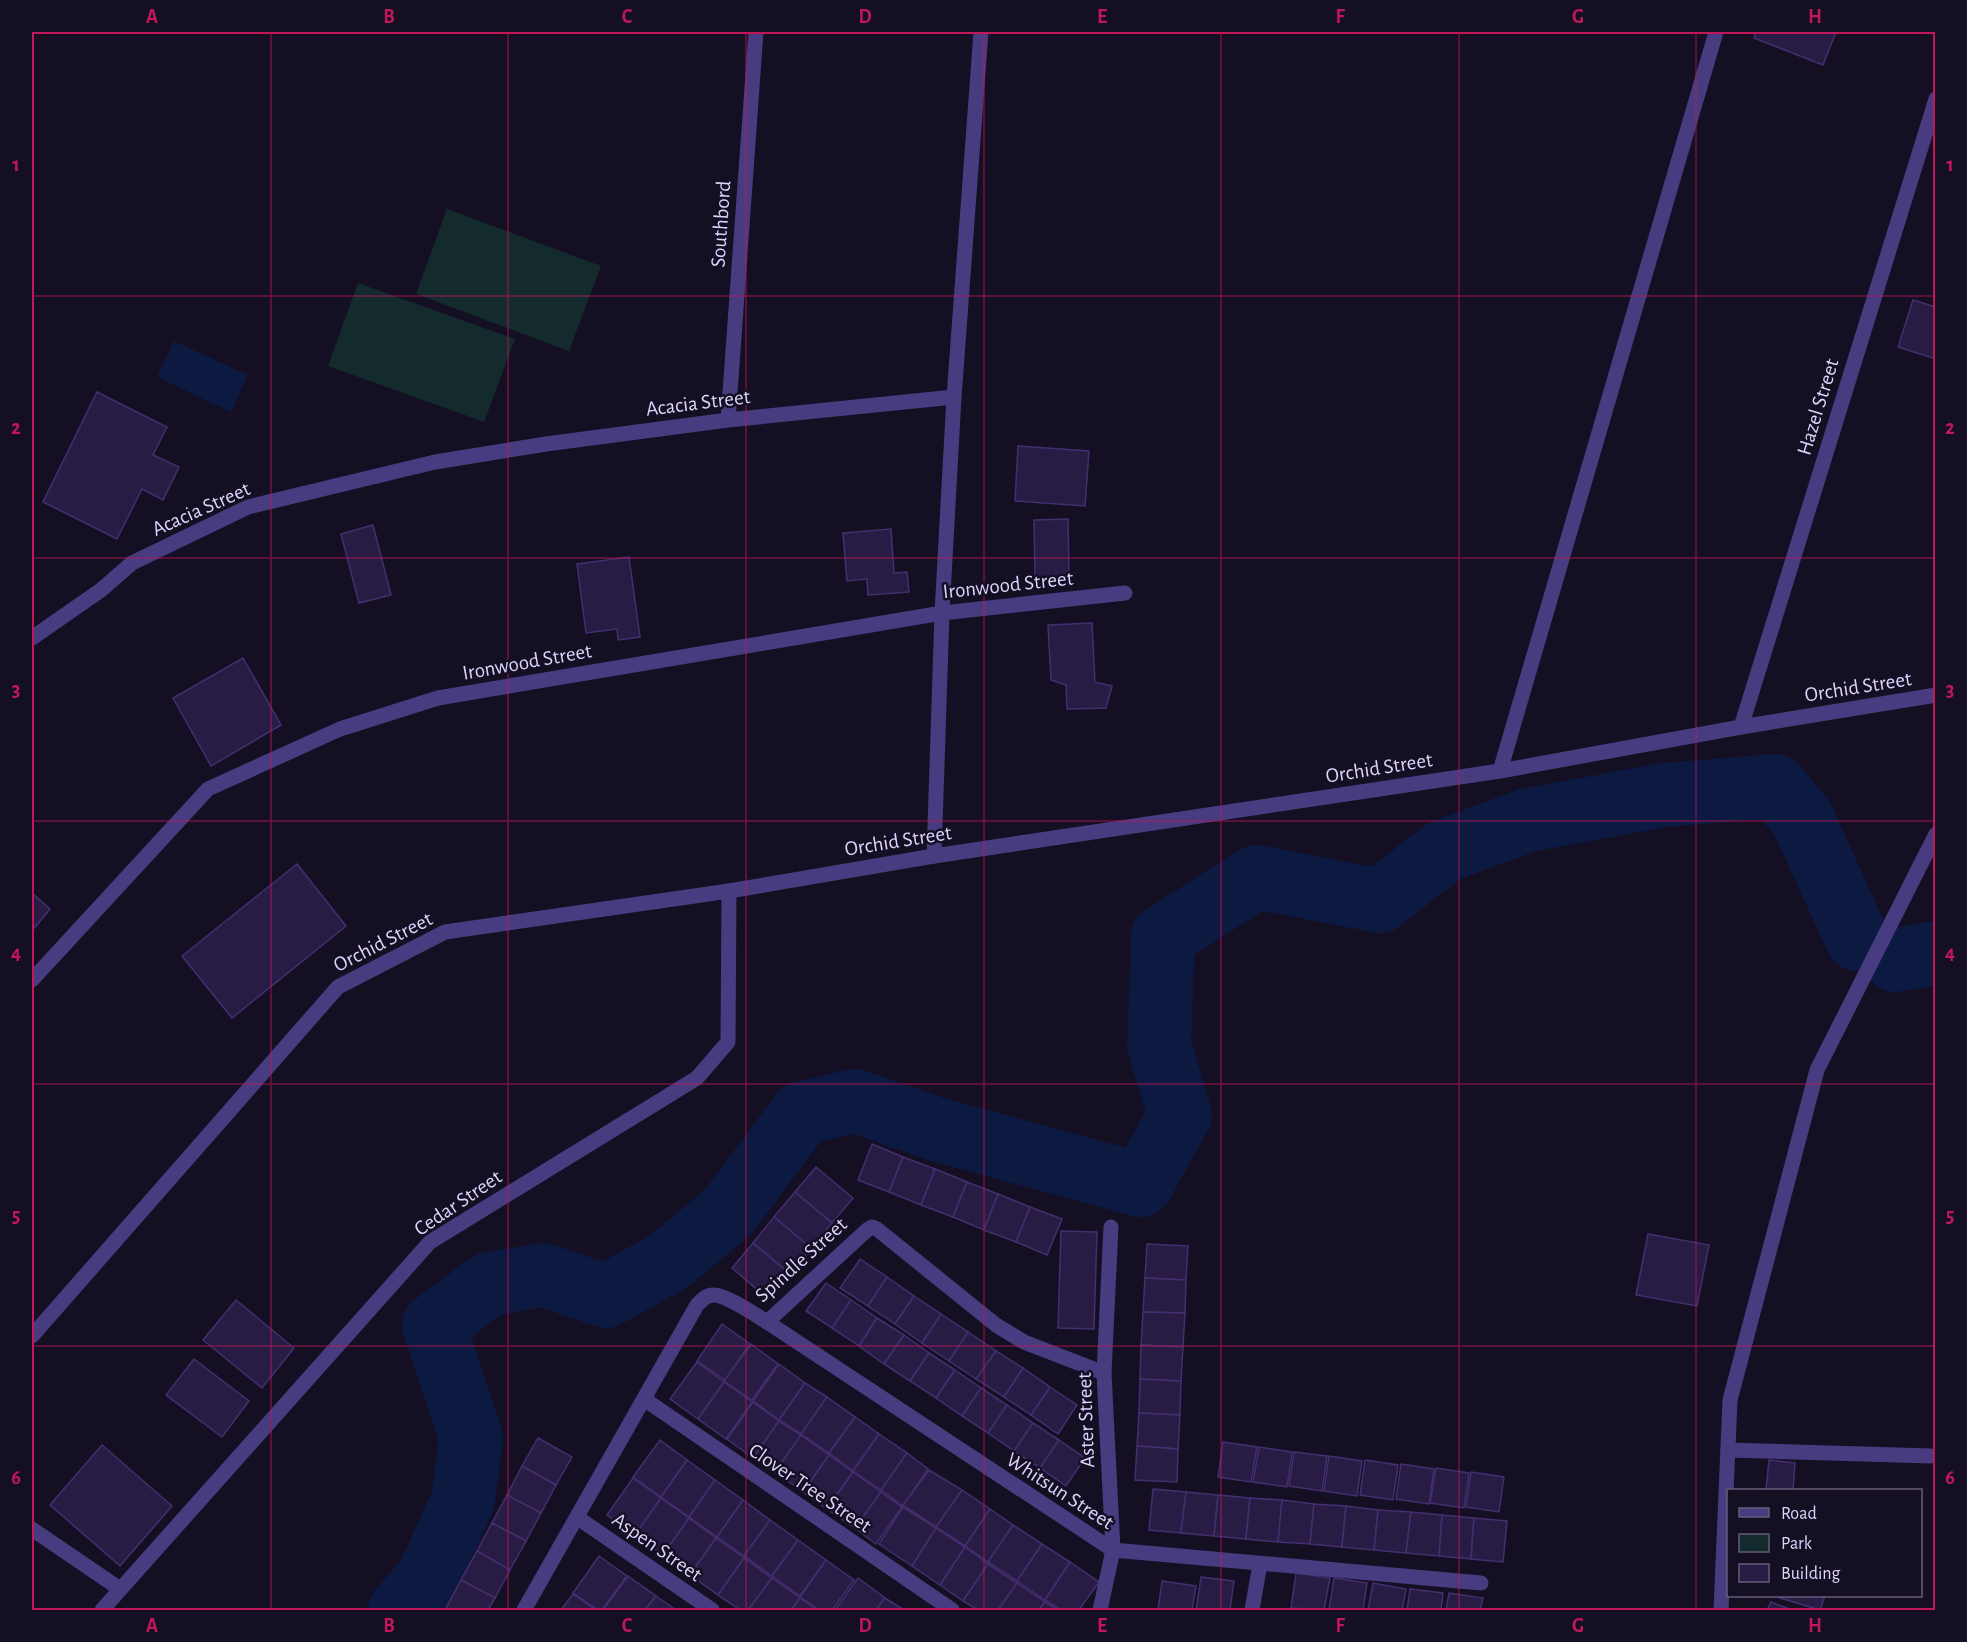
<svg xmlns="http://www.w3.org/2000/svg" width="1967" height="1642" font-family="'Alegreya Sans',sans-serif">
<rect width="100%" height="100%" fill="#150f23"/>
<g fill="#132b2d">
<path d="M 447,209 L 601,266 L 569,351 L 416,294 Z"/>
<path d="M 358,283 L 515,339 L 484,422 L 328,366 Z"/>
</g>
<path fill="#0c1940" d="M 174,341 L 248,375 L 231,412 L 157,377 Z"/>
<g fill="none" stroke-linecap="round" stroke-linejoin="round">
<g stroke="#0c1940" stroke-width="64">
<path d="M 1895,960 L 1936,953"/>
<path d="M 400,1610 L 429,1576 L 463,1500 L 471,1438 L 434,1325 L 489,1284 L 543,1275 L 606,1296 L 668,1262 L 728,1212 L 802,1113 L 855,1101 L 939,1130 L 1141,1185 L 1180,1115 L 1159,1046 L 1163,937 L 1256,877 L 1380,901 L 1444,851 L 1528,820 L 1664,795 L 1775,786 L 1802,818 L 1857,939"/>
</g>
</g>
<g fill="#291c44" stroke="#432f6f" stroke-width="1.5">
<path d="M 1756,32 L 1836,32 L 1823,65 L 1754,38 Z"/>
<path d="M 1913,300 L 1936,307 L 1936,359 L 1898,347 Z"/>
<path d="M 97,392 L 167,427 L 153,455 L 179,467 L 163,500 L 142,489 L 117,539 L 43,502 Z"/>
<path d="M 1018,446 L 1089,451 L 1085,506 L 1015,501 Z"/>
<path d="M 1068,519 L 1069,577 L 1035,578 L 1034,520 Z"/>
<path d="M 373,525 L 391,595 L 359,603 L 341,534 Z"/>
<path d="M 891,529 L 894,573 L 907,572 L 909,592 L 868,595 L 867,579 L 847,581 L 843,533 Z"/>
<path d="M 629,557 L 640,637 L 618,640 L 617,629 L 586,633 L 577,564 Z"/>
<path d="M 1092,623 L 1095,682 L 1112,686 L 1106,708 L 1067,709 L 1066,685 L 1051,680 L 1048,625 Z"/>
<path d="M 243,658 L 281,725 L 211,766 L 173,698 Z"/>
<path d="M 297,864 L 346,926 L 232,1018 L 182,956 Z"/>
<path d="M 32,893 L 50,909 L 32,931 Z"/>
<path d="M 872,1144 L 903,1157 L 889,1192 L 858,1180 Z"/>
<path d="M 903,1157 L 935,1169 L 921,1205 L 889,1192 Z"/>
<path d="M 816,1167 L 853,1198 L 832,1223 L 795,1192 Z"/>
<path d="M 935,1169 L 967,1182 L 953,1217 L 921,1205 Z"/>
<path d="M 967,1182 L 998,1194 L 984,1230 L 953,1217 Z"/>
<path d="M 795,1192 L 832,1223 L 811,1248 L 774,1217 Z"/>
<path d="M 998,1194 L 1030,1207 L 1016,1242 L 984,1230 Z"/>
<path d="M 1030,1207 L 1062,1219 L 1047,1255 L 1016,1242 Z"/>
<path d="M 774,1217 L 811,1248 L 790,1274 L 753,1243 Z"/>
<path d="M 1061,1231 L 1097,1232 L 1094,1329 L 1058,1328 Z"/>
<path d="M 1648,1234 L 1709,1245 L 1697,1306 L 1636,1295 Z"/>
<path d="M 753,1243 L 790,1274 L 768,1299 L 732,1268 Z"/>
<path d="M 1147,1244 L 1188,1246 L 1186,1280 L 1145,1278 Z"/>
<path d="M 860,1259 L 887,1277 L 868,1306 L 840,1288 Z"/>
<path d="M 887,1277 L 914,1296 L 895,1324 L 868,1306 Z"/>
<path d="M 1145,1278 L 1186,1280 L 1185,1313 L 1143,1312 Z"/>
<path d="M 826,1283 L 851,1300 L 832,1328 L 806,1311 Z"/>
<path d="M 914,1296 L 941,1314 L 922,1343 L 895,1324 Z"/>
<path d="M 236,1300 L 294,1348 L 262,1388 L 203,1340 Z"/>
<path d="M 851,1300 L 877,1318 L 859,1346 L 832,1328 Z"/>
<path d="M 1143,1312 L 1185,1313 L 1183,1347 L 1141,1345 Z"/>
<path d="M 941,1314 L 968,1332 L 949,1361 L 922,1343 Z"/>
<path d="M 877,1318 L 904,1335 L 884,1364 L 859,1346 Z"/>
<path d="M 722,1324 L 750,1344 L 725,1380 L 697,1361 Z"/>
<path d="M 968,1332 L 996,1351 L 976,1379 L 949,1361 Z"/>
<path d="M 904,1335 L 929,1353 L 910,1381 L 884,1364 Z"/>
<path d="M 751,1344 L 778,1364 L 752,1400 L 724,1381 Z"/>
<path d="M 1141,1345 L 1183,1347 L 1181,1381 L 1140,1379 Z"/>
<path d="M 996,1351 L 1023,1368 L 1004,1397 L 976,1379 Z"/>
<path d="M 929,1353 L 955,1370 L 936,1398 L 910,1381 Z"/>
<path d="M 194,1359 L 249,1401 L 222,1437 L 166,1395 Z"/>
<path d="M 697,1362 L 724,1382 L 698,1419 L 670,1399 Z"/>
<path d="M 779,1364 L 805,1383 L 779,1420 L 753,1401 Z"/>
<path d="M 1023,1368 L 1050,1387 L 1031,1415 L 1004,1397 Z"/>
<path d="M 955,1370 L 981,1388 L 962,1416 L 936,1398 Z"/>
<path d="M 1140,1379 L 1181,1381 L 1180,1415 L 1139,1413 Z"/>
<path d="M 724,1382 L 752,1402 L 726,1439 L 698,1419 Z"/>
<path d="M 805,1383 L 827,1397 L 801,1434 L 779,1420 Z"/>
<path d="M 1050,1387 L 1077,1405 L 1058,1434 L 1031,1415 Z"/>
<path d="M 981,1388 L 1007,1405 L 988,1433 L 962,1416 Z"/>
<path d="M 827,1397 L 855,1417 L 829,1453 L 801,1434 Z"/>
<path d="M 753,1402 L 779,1421 L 753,1458 L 727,1439 Z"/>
<path d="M 1007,1405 L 1033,1423 L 1014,1451 L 988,1433 Z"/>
<path d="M 1139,1413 L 1180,1415 L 1178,1449 L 1137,1446 Z"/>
<path d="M 855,1417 L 879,1434 L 853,1471 L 829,1453 Z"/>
<path d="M 779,1421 L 801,1435 L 775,1472 L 753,1458 Z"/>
<path d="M 1033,1423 L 1059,1440 L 1040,1468 L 1014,1451 Z"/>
<path d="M 879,1434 L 907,1453 L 881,1490 L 853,1471 Z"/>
<path d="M 801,1435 L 829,1455 L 803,1492 L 775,1472 Z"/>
<path d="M 538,1438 L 572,1457 L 556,1485 L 522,1466 Z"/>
<path d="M 660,1440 L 687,1460 L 661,1497 L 633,1477 Z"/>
<path d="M 1059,1440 L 1085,1458 L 1066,1486 L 1040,1468 Z"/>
<path d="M 1223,1442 L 1257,1447 L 1251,1482 L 1218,1477 Z"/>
<path d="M 102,1445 L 172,1506 L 120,1566 L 50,1505 Z"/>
<path d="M 1137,1446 L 1178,1449 L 1177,1482 L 1135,1480 Z"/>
<path d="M 1259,1447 L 1292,1452 L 1287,1487 L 1253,1482 Z"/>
<path d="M 1294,1452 L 1327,1456 L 1322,1491 L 1289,1486 Z"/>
<path d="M 907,1453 L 928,1469 L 903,1506 L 881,1490 Z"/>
<path d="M 829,1455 L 853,1472 L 827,1509 L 803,1492 Z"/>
<path d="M 1329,1456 L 1362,1461 L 1357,1496 L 1324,1491 Z"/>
<path d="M 687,1460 L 715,1480 L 689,1517 L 661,1497 Z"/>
<path d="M 1365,1460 L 1398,1465 L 1393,1500 L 1360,1495 Z"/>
<path d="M 1769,1460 L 1795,1463 L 1793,1490 L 1766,1490 Z"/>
<path d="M 1401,1464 L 1434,1469 L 1429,1504 L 1396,1499 Z"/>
<path d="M 522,1466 L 556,1485 L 541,1513 L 507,1495 Z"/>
<path d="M 1436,1468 L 1469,1473 L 1464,1508 L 1430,1503 Z"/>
<path d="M 929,1470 L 962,1490 L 936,1527 L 903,1505 Z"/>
<path d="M 853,1472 L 881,1492 L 855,1528 L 827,1509 Z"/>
<path d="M 1471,1472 L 1504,1477 L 1499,1512 L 1466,1507 Z"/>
<path d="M 633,1478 L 661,1498 L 635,1535 L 607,1515 Z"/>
<path d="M 715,1480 L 743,1500 L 717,1537 L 689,1517 Z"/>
<path d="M 1153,1489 L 1186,1492 L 1181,1533 L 1149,1530 Z"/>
<path d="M 962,1490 L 990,1509 L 965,1546 L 936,1527 Z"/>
<path d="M 881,1492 L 902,1507 L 876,1544 L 855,1528 Z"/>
<path d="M 1186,1492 L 1218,1495 L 1214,1536 L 1181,1533 Z"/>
<path d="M 507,1495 L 541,1513 L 526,1541 L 492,1523 Z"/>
<path d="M 1218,1495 L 1250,1498 L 1246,1539 L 1214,1536 Z"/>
<path d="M 661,1498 L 689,1518 L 663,1555 L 635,1535 Z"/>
<path d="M 1250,1498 L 1282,1500 L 1278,1542 L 1246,1539 Z"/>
<path d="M 743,1500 L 770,1520 L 744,1556 L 717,1537 Z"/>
<path d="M 1282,1500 L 1314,1504 L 1310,1544 L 1278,1542 Z"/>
<path d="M 1314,1504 L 1346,1506 L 1342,1547 L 1310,1544 Z"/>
<path d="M 1346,1506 L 1378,1510 L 1374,1550 L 1342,1547 Z"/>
<path d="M 903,1507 L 936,1528 L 912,1566 L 879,1544 Z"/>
<path d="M 990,1509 L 1013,1525 L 988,1562 L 965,1546 Z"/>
<path d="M 1378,1510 L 1411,1512 L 1406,1553 L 1374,1550 Z"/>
<path d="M 1411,1512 L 1442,1515 L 1439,1556 L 1406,1553 Z"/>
<path d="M 1442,1515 L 1474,1518 L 1471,1559 L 1439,1556 Z"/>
<path d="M 689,1518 L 716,1538 L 690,1575 L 663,1555 Z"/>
<path d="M 1474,1518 L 1507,1521 L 1503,1562 L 1471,1559 Z"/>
<path d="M 770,1520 L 798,1540 L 772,1576 L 744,1556 Z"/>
<path d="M 492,1523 L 526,1541 L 510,1570 L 477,1551 Z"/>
<path d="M 1013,1525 L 1042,1544 L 1017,1581 L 988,1562 Z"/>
<path d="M 936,1528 L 965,1547 L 940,1585 L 912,1566 Z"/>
<path d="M 716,1538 L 744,1558 L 718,1595 L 690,1575 Z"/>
<path d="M 798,1540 L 826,1560 L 800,1596 L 772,1576 Z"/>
<path d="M 1042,1544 L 1070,1562 L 1045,1600 L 1017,1581 Z"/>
<path d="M 965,1547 L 988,1564 L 963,1601 L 940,1585 Z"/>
<path d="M 477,1551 L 510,1570 L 495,1598 L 461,1580 Z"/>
<path d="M 599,1556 L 627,1576 L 602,1610 L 598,1610 L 573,1593 Z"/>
<path d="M 744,1558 L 772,1578 L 748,1610 L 740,1610 L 718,1595 Z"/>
<path d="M 826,1560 L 854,1580 L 832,1610 L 819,1610 L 800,1597 Z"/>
<path d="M 1070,1562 L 1099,1582 L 1079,1610 L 1061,1610 L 1045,1600 Z"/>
<path d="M 988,1564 L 1017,1583 L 998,1610 L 978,1610 L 963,1601 Z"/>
<path d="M 1296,1573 L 1330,1578 L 1324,1610 L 1291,1608 Z"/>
<path d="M 628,1576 L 656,1596 L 645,1610 L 603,1610 Z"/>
<path d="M 1201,1577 L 1234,1581 L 1230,1610 L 1196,1610 Z"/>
<path d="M 772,1578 L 800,1598 L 791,1610 L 748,1610 Z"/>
<path d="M 858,1578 L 885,1598 L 876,1610 L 835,1610 Z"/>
<path d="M 1334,1578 L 1367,1583 L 1363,1610 L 1329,1610 Z"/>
<path d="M 461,1580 L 495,1598 L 488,1610 L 450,1610 L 446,1608 Z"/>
<path d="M 1162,1581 L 1196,1586 L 1192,1610 L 1158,1610 Z"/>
<path d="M 1017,1583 L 1045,1602 L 1039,1610 L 998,1610 Z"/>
<path d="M 1373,1583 L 1406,1589 L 1402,1610 L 1368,1610 Z"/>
<path d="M 1410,1589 L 1443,1593 L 1441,1610 L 1407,1610 Z"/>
<path d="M 1449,1593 L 1483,1598 L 1480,1610 L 1446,1610 Z"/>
<path d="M 573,1594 L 596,1610 L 561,1610 Z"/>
<path d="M 656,1596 L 676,1610 L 645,1610 Z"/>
<path d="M 1781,1596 L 1825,1596 L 1820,1610 L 1780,1598 Z"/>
<path d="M 800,1598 L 817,1610 L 791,1610 Z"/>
<path d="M 885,1598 L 904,1610 L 876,1610 Z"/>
<path d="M 1045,1602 L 1058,1610 L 1039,1610 Z"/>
<path d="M 1771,1602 L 1792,1610 L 1767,1610 Z"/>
</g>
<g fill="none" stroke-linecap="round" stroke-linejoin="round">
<g stroke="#473c80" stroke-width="15">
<path d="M 728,420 L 756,32"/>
<path d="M 32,638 L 101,590 L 132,563 L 248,507 L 435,462 L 546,444 L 728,420 L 954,397"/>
<path d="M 1741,727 L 1936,99"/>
<path d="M 1500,771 L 1716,32"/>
<path d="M 934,856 L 942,613 L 954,397 L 981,32"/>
<path d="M 32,980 L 208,789 L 340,729 L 438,698 L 942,613 L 1125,593"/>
<path d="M 767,1322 L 867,1230 L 872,1227 L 877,1229 L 996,1325 L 1024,1342 L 1104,1373"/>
<path d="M 32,1336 L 338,987 L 445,932 L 729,891 L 934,856 L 1500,771 L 1741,727 L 1936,695"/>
<path d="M 644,1399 L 952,1610"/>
<path d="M 1728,1450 L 1931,1456"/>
<path d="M 578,1518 L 712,1610"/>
<path d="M 32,1529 L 120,1589"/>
<path d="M 102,1610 L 430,1242 L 697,1078 L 728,1042 L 729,891"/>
<path d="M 524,1610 L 697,1305 C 702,1300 706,1295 713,1295 C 727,1295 754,1314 767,1322 L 1113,1550 L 1481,1583"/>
<path d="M 1100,1610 L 1113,1550 L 1104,1373 L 1111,1227"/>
<path d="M 1252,1610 L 1260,1564"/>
<path d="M 1721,1610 L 1730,1400 L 1817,1070 L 1936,834"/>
</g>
</g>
<path fill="none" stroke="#c2185b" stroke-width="1.5" stroke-opacity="0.55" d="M 271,32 L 271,1610M 508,32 L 508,1610M 746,32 L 746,1610M 984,32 L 984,1610M 1221,32 L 1221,1610M 1459,32 L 1459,1610M 1696,32 L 1696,1610M 32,296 L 1936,296M 32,558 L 1936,558M 32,821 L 1936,821M 32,1084 L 1936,1084M 32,1346 L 1936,1346"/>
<g text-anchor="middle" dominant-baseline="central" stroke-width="5" stroke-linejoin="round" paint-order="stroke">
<g font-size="21" fill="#ddd4fd" stroke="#150f23">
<text transform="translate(721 224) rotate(-86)">Southbord</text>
<text transform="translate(698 403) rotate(-7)">Acacia Street</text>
<text transform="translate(1818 407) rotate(-73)">Hazel Street</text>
<text transform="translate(201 509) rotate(-24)">Acacia Street</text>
<text transform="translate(1008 585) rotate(-6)">Ironwood Street</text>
<text transform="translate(527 662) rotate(-10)">Ironwood Street</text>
<text transform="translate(1858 687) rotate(-9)">Orchid Street</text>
<text transform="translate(1379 768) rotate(-9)">Orchid Street</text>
<text transform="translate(898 841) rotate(-9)">Orchid Street</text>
<text transform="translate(383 942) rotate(-27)">Orchid Street</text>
<text transform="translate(458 1203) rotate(-34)">Cedar Street</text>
<text transform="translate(801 1260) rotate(-42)">Spindle Street</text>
<text transform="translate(1086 1420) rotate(-92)">Aster Street</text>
<text transform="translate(810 1488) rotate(34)">Clover Tree Street</text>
<text transform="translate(1060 1491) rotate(33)">Whitsun Street</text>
<text transform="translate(657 1547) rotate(35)">Aspen Street</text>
</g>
</g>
<rect width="1967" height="1642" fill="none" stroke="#150f23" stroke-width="66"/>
<rect x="1727" y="1489" width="195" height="108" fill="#150f23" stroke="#655e7a" stroke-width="1.5"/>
<rect x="1739" y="1508" width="30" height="9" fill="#473c80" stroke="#655e7a" stroke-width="1.5"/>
<text x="1781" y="1519" font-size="18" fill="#ddd4fd">Road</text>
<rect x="1739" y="1534" width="30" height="18" fill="#132b2d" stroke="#655e7a" stroke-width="1.5"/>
<text x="1781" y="1549" font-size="18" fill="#ddd4fd">Park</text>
<rect x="1739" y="1564" width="30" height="18" fill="#291c44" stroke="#655e7a" stroke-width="1.5"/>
<text x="1781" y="1579" font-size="18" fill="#ddd4fd">Building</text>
<rect x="33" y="33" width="1901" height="1576" fill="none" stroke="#c2185b" stroke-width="2"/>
<g font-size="20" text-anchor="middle" font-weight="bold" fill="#c2185b">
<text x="152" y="23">A</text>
<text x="389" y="23">B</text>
<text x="627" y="23">C</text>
<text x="865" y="23">D</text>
<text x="1102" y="23">E</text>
<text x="1340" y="23">F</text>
<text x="1578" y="23">G</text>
<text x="1815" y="23">H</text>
<text x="16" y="171">1</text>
<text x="1950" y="171">1</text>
<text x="16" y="434">2</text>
<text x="1950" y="434">2</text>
<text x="16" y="696">3</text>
<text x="1950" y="696">3</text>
<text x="16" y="959">4</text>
<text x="1950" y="959">4</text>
<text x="16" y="1222">5</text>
<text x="1950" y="1222">5</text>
<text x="16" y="1484">6</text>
<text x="1950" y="1484">6</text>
<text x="152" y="1632">A</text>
<text x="389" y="1632">B</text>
<text x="627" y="1632">C</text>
<text x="865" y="1632">D</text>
<text x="1102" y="1632">E</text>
<text x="1340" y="1632">F</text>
<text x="1578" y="1632">G</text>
<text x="1815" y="1632">H</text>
</g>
</svg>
